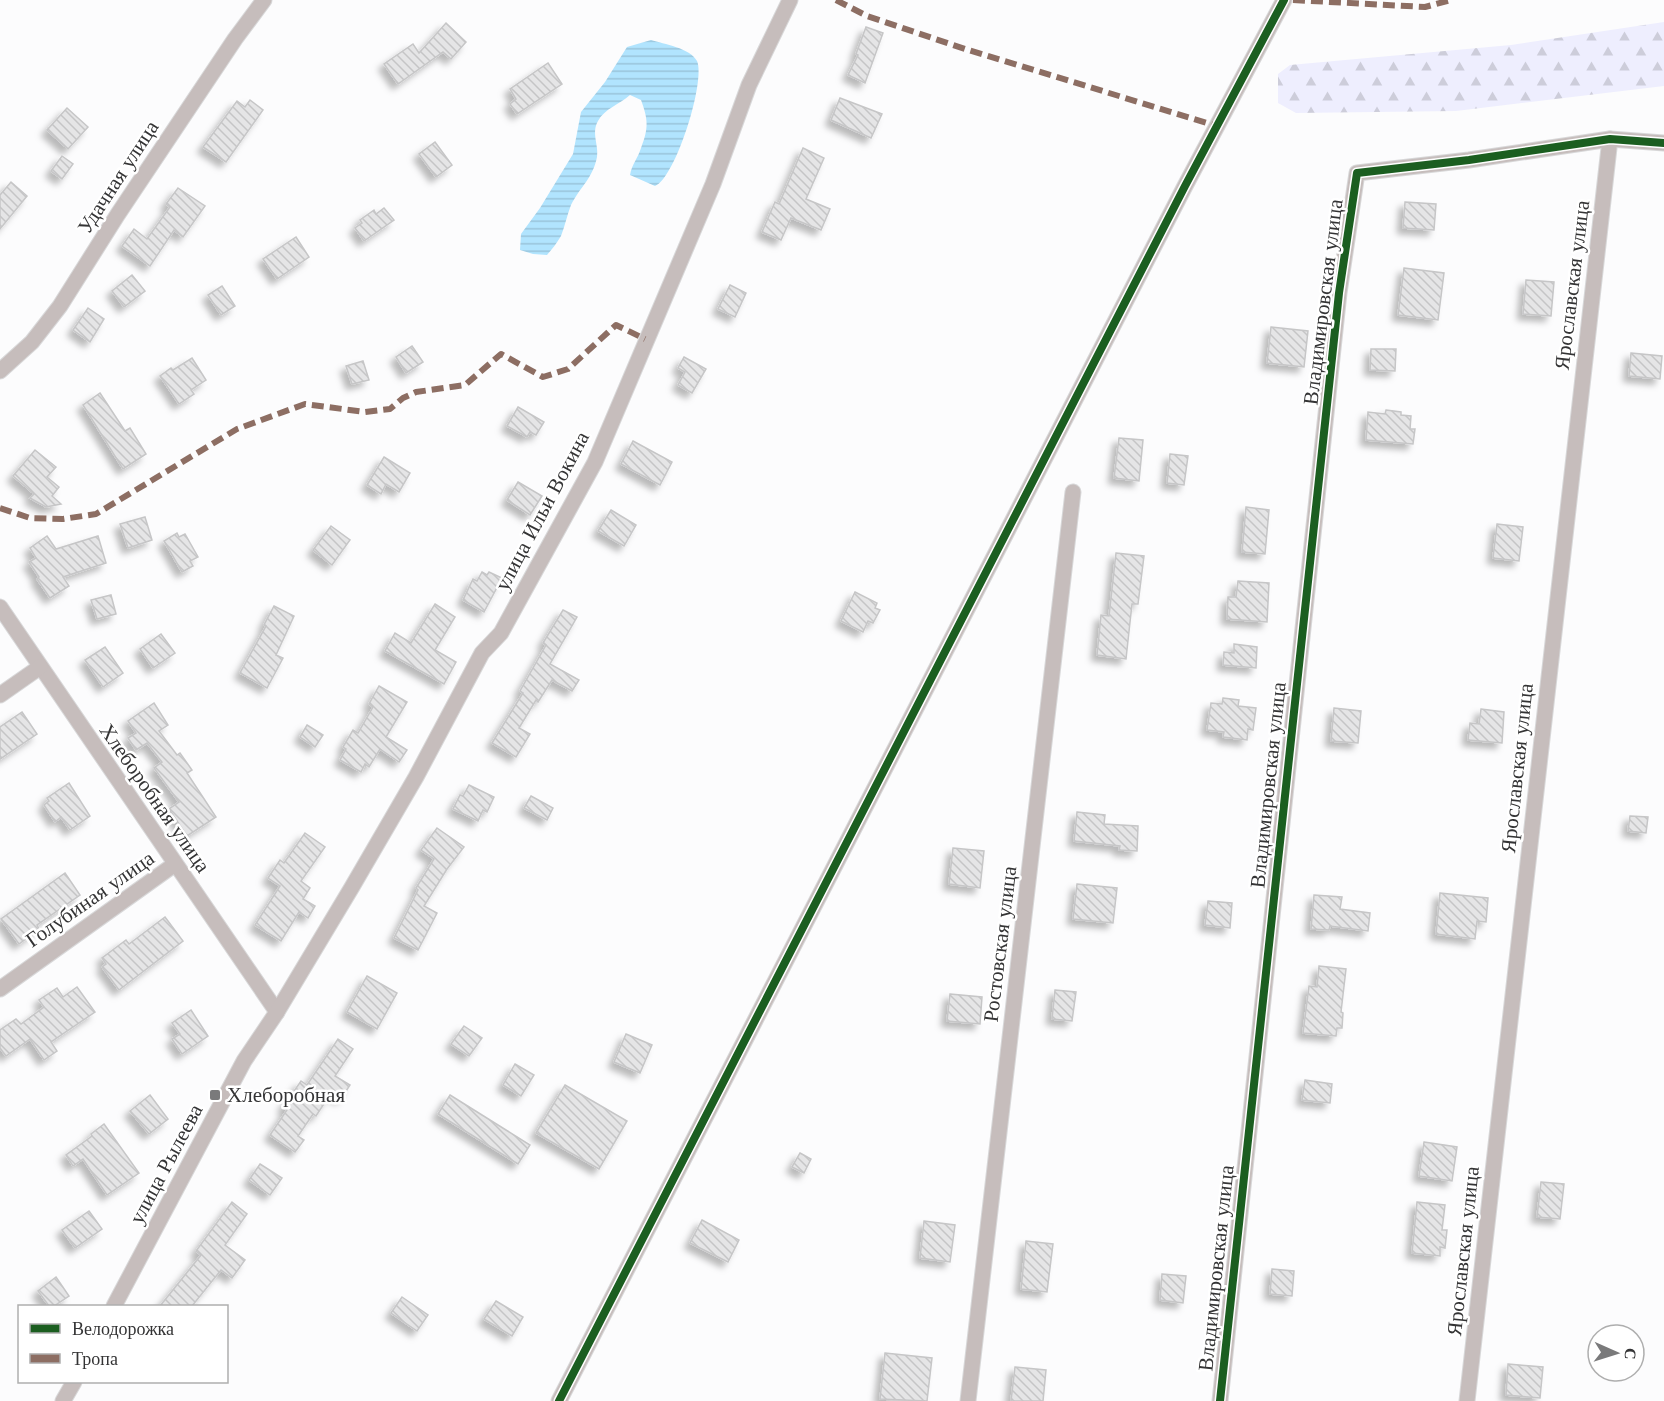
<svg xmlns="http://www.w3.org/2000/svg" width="1664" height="1401" font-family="'Libre Baskerville',serif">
<defs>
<pattern id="forest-firs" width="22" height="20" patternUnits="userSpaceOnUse" patternTransform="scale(1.5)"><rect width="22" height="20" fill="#eeeefe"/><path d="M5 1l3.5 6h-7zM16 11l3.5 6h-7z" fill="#cdcdda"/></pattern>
<pattern id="water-rules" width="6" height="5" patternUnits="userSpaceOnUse" patternTransform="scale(1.5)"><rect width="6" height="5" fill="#b1e4fe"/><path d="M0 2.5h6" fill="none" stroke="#99c4da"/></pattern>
<pattern id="building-back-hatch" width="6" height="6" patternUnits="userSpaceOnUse" patternTransform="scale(1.5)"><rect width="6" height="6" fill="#e5e5e6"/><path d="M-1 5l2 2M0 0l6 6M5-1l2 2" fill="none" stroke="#c5c5c6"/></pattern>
<filter id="shadow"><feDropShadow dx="-5.5" dy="5.5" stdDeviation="3" flood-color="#0004"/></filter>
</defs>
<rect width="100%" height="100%" fill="#fcfcfd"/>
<path fill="url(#forest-firs)" d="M 1664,22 L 1664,86 L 1456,111 L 1296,113 L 1278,103 L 1278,74 L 1290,65 L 1511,45 Z"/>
<path fill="url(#water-rules)" d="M 651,40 C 664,44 690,48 697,61 C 706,81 675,179 655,186 L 630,175 C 632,164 638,158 641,148 C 649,128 648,119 641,100 L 630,95 C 620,104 604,109 598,121 C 591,133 599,145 597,157 C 593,178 580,187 571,205 C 567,215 565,226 561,236 C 557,243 552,249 547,255 L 533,254 L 520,250 L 521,234 L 540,208 L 573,154 L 581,112 L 605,82 L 627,47 Z"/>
<g fill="url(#building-back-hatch)" stroke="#c6c6c7" stroke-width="1.5" filter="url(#shadow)">
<path d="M 446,23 L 466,42 L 451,59 L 443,52 L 398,84 L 384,64 L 413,44 L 419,53 Z"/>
<path d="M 866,27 L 883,33 L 865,83 L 848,75 L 858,55 L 856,54 Z"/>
<path d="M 548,63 L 562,84 L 517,114 L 510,104 L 516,99 L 510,89 Z"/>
<path d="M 840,98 L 882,114 L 871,138 L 831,120 Z"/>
<path d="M 250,100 L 263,110 L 226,162 L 203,147 L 237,101 L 245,107 Z"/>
<path d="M 67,108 L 88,127 L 68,149 L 47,130 Z"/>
<path d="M 435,142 L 452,165 L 436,177 L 419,154 Z"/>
<path d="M 803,148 L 824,158 L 806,199 L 830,209 L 821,230 L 791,218 L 781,240 L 762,232 L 775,202 L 779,204 Z"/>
<path d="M 62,156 L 73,164 L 62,179 L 51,171 Z"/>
<path d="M 11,182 L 27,196 L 0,229 L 0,195 Z"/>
<path d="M 178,188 L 205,206 L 183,237 L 174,230 L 150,266 L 122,246 L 134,229 L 147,239 L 170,207 L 166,204 Z"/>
<path d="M 1405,202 L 1436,204 L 1434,230 L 1403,228 Z"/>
<path d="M 384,208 L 394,220 L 364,241 L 355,228 L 362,223 L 360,220 L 374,210 L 376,214 Z"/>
<path d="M 296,237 L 309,257 L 277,279 L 263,259 Z"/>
<path d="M 1404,268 L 1444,273 L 1438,320 L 1398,315 Z"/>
<path d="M 132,275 L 145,291 L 124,307 L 112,291 Z"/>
<path d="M 1526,280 L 1554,282 L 1551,316 L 1523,314 Z"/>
<path d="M 730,285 L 746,293 L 735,317 L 718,309 Z"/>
<path d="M 222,286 L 235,306 L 221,315 L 208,295 Z"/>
<path d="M 88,308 L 104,319 L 90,342 L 73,330 Z"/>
<path d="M 1271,327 L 1308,331 L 1304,367 L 1267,363 Z"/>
<path d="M 412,346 L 423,362 L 406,373 L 396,357 Z"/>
<path d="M 1371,349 L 1396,349 L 1395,371 L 1370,370 Z"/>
<path d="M 1631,353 L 1662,356 L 1660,379 L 1629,376 Z"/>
<path d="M 684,357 L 706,369 L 692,393 L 678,385 L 685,372 L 678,368 Z"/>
<path d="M 192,358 L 206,380 L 191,390 L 194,394 L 179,404 L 160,376 L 171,368 L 173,370 Z"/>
<path d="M 363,361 L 369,380 L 352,384 L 346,366 Z"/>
<path d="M 100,393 L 125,431 L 130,428 L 146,454 L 123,469 L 83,405 Z"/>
<path d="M 518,407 L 544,422 L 536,435 L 530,432 L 527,437 L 507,426 Z"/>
<path d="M 1386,410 L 1401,412 L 1401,415 L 1411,416 L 1410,429 L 1415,429 L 1413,444 L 1366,440 L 1368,412 L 1385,414 Z"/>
<path d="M 1119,438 L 1143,440 L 1139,481 L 1114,478 Z"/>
<path d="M 633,441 L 672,462 L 660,485 L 621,464 Z"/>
<path d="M 35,450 L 56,467 L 47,477 L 59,487 L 52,496 L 61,504 L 46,507 L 30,498 L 34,494 L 13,476 Z"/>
<path d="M 1170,454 L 1188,456 L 1184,485 L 1167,483 Z"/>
<path d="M 384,457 L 410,473 L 399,492 L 386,484 L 381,494 L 367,485 Z"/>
<path d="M 518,482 L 542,496 L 530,515 L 507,500 Z"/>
<path d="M 1246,507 L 1269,510 L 1265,554 L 1242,552 Z"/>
<path d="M 611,510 L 636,525 L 624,546 L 598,531 Z"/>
<path d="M 145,517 L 152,540 L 128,548 L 120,524 Z"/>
<path d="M 1497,524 L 1523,527 L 1519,561 L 1493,558 Z"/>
<path d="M 331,526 L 350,540 L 332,565 L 313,550 Z"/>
<path d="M 177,533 L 179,537 L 185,534 L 198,557 L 190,561 L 193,566 L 182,572 L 164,541 Z"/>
<path d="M 47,536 L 56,549 L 98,536 L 106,563 L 63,577 L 69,586 L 50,598 L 37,579 L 39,577 L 29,562 L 36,558 L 30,548 Z"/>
<path d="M 1116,553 L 1144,556 L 1138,604 L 1132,604 L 1126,659 L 1097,655 L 1101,615 L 1109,616 Z"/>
<path d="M 482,572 L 487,575 L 489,572 L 502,578 L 484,612 L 463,600 L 473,579 L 477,581 Z"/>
<path d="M 1238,581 L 1269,583 L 1267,622 L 1227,619 L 1228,597 L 1236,597 Z"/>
<path d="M 855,592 L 877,603 L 875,608 L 880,610 L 873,623 L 868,621 L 863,632 L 841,621 Z"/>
<path d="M 111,595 L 116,614 L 97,619 L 91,600 Z"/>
<path d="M 435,604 L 455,617 L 435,650 L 456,662 L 444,684 L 385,651 L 395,633 L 411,643 Z"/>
<path d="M 274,606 L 294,616 L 276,655 L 283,658 L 267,688 L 240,673 L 266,626 L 264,625 Z"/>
<path d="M 563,610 L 577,617 L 550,664 L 579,680 L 572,691 L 552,680 L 538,702 L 536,700 L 519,728 L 530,734 L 516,757 L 492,743 L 523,693 L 520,691 L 546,645 L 543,643 Z"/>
<path d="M 161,634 L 175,653 L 153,668 L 140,649 Z"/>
<path d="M 1234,644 L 1257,647 L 1256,668 L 1223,665 L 1224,652 L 1234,653 Z"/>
<path d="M 105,647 L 123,673 L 103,687 L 85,660 Z"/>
<path d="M 379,686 L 407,702 L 386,737 L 407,750 L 399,762 L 380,749 L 369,767 L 365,764 L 361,772 L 340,760 L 346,749 L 343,747 L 353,730 L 358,733 L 373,707 L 369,704 Z"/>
<path d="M 1223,698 L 1239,700 L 1238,706 L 1256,708 L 1253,730 L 1248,729 L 1247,740 L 1223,737 L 1224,732 L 1207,730 L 1211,703 L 1222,704 Z"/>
<path d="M 154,703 L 168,725 L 159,731 L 177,755 L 180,753 L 192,770 L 187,773 L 216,817 L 187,836 L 169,809 L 179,802 L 154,768 L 162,762 L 147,743 L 136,750 L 128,738 L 136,733 L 128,721 Z"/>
<path d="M 1334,708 L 1361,711 L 1358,743 L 1331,741 Z"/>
<path d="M 1481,709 L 1504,712 L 1502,743 L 1468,740 L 1470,723 L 1479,724 Z"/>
<path d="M 22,712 L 37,734 L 0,759 L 0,727 Z"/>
<path d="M 307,725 L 323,735 L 315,747 L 300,737 Z"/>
<path d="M 69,783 L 90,816 L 70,830 L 61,817 L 55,822 L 44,805 L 49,801 L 47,798 Z"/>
<path d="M 469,785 L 494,797 L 487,812 L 483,810 L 478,821 L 453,809 L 460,795 L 463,796 Z"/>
<path d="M 531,796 L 553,808 L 547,820 L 524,808 Z"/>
<path d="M 1077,812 L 1105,815 L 1104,824 L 1138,826 L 1137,851 L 1119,850 L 1120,846 L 1074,841 Z"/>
<path d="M 1630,816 L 1648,817 L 1646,833 L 1628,831 Z"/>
<path d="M 437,828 L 464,847 L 447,869 L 424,906 L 437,913 L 418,950 L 394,938 L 418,890 L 416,888 L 434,859 L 421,850 Z"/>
<path d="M 305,833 L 325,847 L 301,881 L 310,888 L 303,899 L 315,906 L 308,918 L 299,912 L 281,941 L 255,925 L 280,886 L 268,878 L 280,860 L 284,863 Z"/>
<path d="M 953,848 L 984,851 L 980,888 L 949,884 Z"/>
<path d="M 65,873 L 80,895 L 37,925 L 39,929 L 19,944 L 1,919 Z"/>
<path d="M 1077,884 L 1117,888 L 1113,923 L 1073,919 Z"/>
<path d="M 1440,893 L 1488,898 L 1486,922 L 1477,921 L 1475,939 L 1436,934 Z"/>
<path d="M 1314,895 L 1342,897 L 1340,909 L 1370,913 L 1368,931 L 1330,926 L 1329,930 L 1311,929 Z"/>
<path d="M 1208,901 L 1232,903 L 1230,928 L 1205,925 Z"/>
<path d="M 165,917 L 183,941 L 119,990 L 102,967 L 106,964 L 102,958 L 126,940 L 129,944 Z"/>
<path d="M 1319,966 L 1346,969 L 1341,1012 L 1343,1013 L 1342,1028 L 1337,1028 L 1336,1036 L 1303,1033 L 1309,986 L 1317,987 Z"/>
<path d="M 367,976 L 397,993 L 377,1029 L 347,1012 Z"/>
<path d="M 77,987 L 95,1012 L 51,1042 L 57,1051 L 44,1060 L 30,1039 L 6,1056 L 0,1048 L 0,1030 L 16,1019 L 21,1024 L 44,1007 L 39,1000 L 57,988 L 63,997 Z"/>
<path d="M 1055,990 L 1076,992 L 1072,1021 L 1052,1019 Z"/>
<path d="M 950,994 L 982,997 L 980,1024 L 947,1021 Z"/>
<path d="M 191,1010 L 208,1036 L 182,1054 L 172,1039 L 180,1034 L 172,1023 Z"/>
<path d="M 464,1026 L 482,1038 L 469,1056 L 451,1044 Z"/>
<path d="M 626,1034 L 652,1045 L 640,1073 L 614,1062 Z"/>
<path d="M 338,1039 L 353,1049 L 335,1076 L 350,1085 L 341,1099 L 331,1093 L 316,1116 L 313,1114 L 298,1136 L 304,1140 L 295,1152 L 270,1135 L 287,1110 L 283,1107 L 301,1081 L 307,1085 Z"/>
<path d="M 515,1064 L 534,1075 L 521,1096 L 503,1085 Z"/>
<path d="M 1305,1080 L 1332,1084 L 1330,1103 L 1302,1100 Z"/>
<path d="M 565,1085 L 627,1121 L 599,1169 L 536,1133 Z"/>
<path d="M 150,1095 L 168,1119 L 149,1134 L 130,1111 Z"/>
<path d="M 450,1095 L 530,1145 L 518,1164 L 438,1114 Z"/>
<path d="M 104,1124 L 139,1173 L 107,1195 L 83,1159 L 73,1166 L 66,1155 L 92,1136 L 91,1134 Z"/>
<path d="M 1424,1142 L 1457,1147 L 1452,1181 L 1419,1176 Z"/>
<path d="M 800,1153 L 811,1159 L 804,1173 L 792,1167 Z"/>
<path d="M 260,1164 L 282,1178 L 270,1195 L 249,1180 Z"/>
<path d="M 1541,1182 L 1564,1184 L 1560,1219 L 1537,1217 Z"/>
<path d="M 232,1202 L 247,1214 L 225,1245 L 245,1260 L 232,1278 L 221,1270 L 192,1306 L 160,1306 L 201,1255 L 196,1251 Z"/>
<path d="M 1417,1202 L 1445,1205 L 1442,1230 L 1447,1230 L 1445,1248 L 1440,1247 L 1440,1256 L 1412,1253 Z"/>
<path d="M 89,1211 L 102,1229 L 75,1248 L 62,1230 Z"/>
<path d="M 702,1220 L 739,1240 L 728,1262 L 690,1243 Z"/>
<path d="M 924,1221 L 955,1225 L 950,1262 L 920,1258 Z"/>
<path d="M 1026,1241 L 1053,1244 L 1047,1292 L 1021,1289 Z"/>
<path d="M 1272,1269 L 1294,1271 L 1292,1296 L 1270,1294 Z"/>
<path d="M 1162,1274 L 1186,1276 L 1183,1303 L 1160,1300 Z"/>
<path d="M 56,1277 L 69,1296 L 54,1306 L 49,1306 L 38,1291 Z"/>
<path d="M 402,1297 L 428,1315 L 417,1331 L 391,1313 Z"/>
<path d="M 496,1301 L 523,1317 L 512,1336 L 484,1319 Z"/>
<path d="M 885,1353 L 932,1358 L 927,1401 L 880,1399 Z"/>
<path d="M 1508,1364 L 1543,1367 L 1540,1398 L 1506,1395 Z"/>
<path d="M 1015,1367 L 1046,1370 L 1043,1401 L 1011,1401 Z"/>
</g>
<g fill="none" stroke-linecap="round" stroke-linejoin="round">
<g stroke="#d8d8d9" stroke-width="17">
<g id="street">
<path d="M 0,371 L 32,342 L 60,306 L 118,214 L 235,39 L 264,0"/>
<path d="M 0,607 L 277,1012"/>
<path d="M 0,695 L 40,667"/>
<path d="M 0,989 L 175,864"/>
<path d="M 114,1306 L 244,1061 L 277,1012 L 352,887 L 416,777 L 482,653 L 501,633 L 595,462 L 713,184 L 749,85 L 790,0"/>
<path d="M 63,1401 L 74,1382"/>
<path d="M 559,1401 L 1185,186 L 1284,0"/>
<path d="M 968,1401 L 1073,492"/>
<path d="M 1220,1401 L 1339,293 L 1357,173 L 1469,160 L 1610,139 L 1664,143"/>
<path d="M 1467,1401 L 1610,139"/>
</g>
</g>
<use href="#street" stroke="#c6bdbc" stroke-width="15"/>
<g stroke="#8d6e63" stroke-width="6" stroke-dasharray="12 6" stroke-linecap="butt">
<path d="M 836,0 L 867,16 L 965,49 L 1217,126"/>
<path d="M 1293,0 L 1425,7 L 1451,0"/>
<path d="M 0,508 L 30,518 L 63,519 L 96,514 L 237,429 L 305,404 L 365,412 L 390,409 L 403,398 L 416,392 L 465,385 L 501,354 L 543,377 L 568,369 L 616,325 L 645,339"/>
</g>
<g stroke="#fff" stroke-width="11">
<g id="cycleway">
<path d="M 559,1401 L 1185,186 L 1284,0"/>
<path d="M 1220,1401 L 1339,293 L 1357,173 L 1469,160 L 1610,139 L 1664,143"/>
</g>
</g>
<use href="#cycleway" stroke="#1b5e20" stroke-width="8"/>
</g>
<rect fill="#7a7a7b" stroke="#fff" stroke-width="2" x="209" y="1089" width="12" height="12" rx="3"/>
<g text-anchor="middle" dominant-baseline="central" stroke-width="5" stroke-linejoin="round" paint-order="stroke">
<g font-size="21" fill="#343435" stroke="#fff">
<text transform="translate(118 177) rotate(-57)">Удачная улица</text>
<text transform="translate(1572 285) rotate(-83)">Ярославская улица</text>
<text transform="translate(1323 302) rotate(-83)">Владимировская улица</text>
<text transform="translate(542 511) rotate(-62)">улица Ильи Вокина</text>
<text transform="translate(1517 768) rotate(-84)">Ярославская улица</text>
<text transform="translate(1268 785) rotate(-84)">Владимировская улица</text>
<text transform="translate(155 798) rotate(55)">Хлеборобная улица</text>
<text transform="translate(90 899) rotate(-35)">Голубиная улица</text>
<text transform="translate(1000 944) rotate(-83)">Ростовская улица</text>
<text transform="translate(166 1164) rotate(-62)">улица Рылеева</text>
<text transform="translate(1463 1251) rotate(-84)">Ярославская улица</text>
<text transform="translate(1216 1268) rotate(-84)">Владимировская улица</text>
</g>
<g font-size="21" fill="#343435" stroke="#fff" text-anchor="start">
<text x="227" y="1095">Хлеборобная</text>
</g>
</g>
<rect x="18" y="1305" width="210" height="78" fill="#ffffff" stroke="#aeaeae" stroke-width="1.5"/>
<rect x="30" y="1324" width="30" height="9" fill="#1b5e20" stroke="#aeaeae" stroke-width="1.5"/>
<text x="72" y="1335" font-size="18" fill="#343435">Велодорожка</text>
<rect x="30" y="1354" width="30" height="9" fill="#8d6e63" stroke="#aeaeae" stroke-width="1.5"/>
<text x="72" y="1365" font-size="18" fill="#343435">Тропа</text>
<g transform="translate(1616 1353) rotate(93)"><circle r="28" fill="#ffffff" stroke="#aeaeae" stroke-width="1.5"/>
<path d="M0-4.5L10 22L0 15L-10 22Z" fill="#7a7a7b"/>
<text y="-9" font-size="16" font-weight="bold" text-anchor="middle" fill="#343435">С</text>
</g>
</svg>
